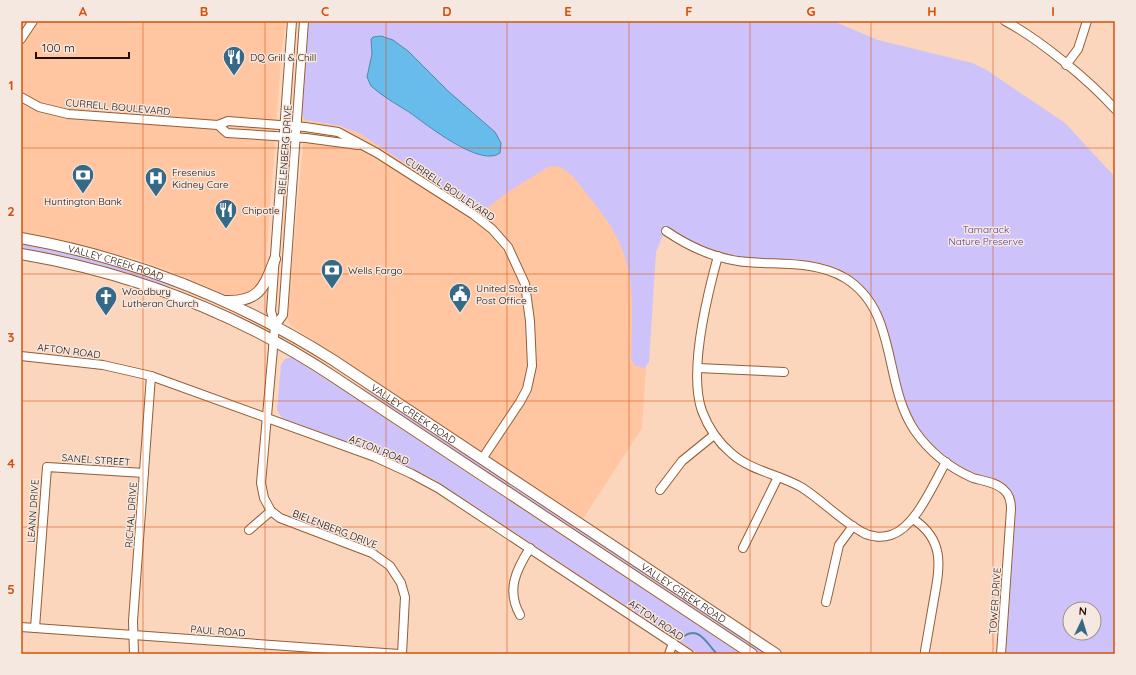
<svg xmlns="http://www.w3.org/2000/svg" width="1136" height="675" font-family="Quicksand,sans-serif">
<rect width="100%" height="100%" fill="#fbd5bc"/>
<g fill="#ffc6a1">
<path d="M 21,21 L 286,21 L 282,47 L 265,274 L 264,278 L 252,294 L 230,297 L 183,276 L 133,258 L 21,232 Z"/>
<path d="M 302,112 L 307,121 L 334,125 L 359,133 L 476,210 L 557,159 L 654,241 L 642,428 L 583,519 L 291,326 L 288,319 L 287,310 L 303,148 Z"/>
</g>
<g fill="#cec2fa" fill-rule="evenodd">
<path d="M 309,21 L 833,21 L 878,40 L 972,63 L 985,69 L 1065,123 L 1115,177 L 1115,654 L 1006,654 L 1016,508 C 1015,498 1011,488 1002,482 C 994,477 983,476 974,473 C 951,463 930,445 917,425 C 885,375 904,307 846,273 C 816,255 779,261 746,257 C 716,253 690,242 665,225 L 660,232 L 663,235 L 656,252 L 649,362 L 645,368 L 636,366 L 631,359 C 632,316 637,271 614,232 C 605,216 593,202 582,188 C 574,177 562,162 548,167 L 505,194 L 481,213 L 359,133 L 340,126 L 305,120 L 302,114 ZM 1070,609 L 1094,609 L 1094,633 L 1070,633 Z"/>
<path d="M 21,244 C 76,251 129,269 182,288 L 181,289 L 21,250 Z"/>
<path d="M 291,357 L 346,392 L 741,654 L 699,654 L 432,478 L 378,453 L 282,418 L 277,410 L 281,365 L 285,359 Z"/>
<path d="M 355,384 L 402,411 L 768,654 L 759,654 L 354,385 Z"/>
</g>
<path fill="#68bceb" stroke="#5388a4" d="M 381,36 L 393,40 L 408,51 L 448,91 L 495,132 L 501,143 L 500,153 C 480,168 426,124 409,112 C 396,104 382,96 371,86 L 367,77 L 372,54 L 371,39 L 373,37 Z"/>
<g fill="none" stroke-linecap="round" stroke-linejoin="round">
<path stroke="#5388a4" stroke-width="2" d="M 684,636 C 700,626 707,644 717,654"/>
<g stroke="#945d35" stroke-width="10">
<g id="minor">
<path d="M 292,21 L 271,311 L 275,326 L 261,483 L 264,498 L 271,511 L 280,518 L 372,553 L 390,566 L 401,583 L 405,597 L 402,654"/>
<path d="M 1005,21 C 1039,39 1089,80 1115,109"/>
<path d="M 21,39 L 33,21"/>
<path d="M 1066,65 L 1078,49 L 1087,21"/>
<path d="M 21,97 L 39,107 L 68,114 L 218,125 L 228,121 L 305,127 L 338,132 L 377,153 L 474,215 L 492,229 L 508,247 L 525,284 L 530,321 L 532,366 L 527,389 L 520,402 L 482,459"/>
<path d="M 218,125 L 227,133 L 306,138 L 358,145"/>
<path d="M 666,231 C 688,246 711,257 738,261 C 773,266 813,259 845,278 C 899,311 882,383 915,431 C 929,451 950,468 973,478 C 983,481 996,482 1004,490 C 1010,495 1011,502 1011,509 L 1001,654"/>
<path d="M 718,256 C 707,296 688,372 702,411 C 708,427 718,442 731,453 C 751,471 778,474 801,487 C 822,500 840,520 862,532 C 870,537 882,538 891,535 C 916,527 933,484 946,462"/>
<path d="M 275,326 L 283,315 L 304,21"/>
<path d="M 21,356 L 103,365 L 151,376 L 375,457 L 412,474 L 438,488 L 689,654"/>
<path d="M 698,368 L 784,372"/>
<path d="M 660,490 L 682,461 L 714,435"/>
<path d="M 913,519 C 945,540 940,566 934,599 C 931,616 928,634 925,651"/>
<path d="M 249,530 L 271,511"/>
<path d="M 743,548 L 778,477"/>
<path d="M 826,602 L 839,545 L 853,526"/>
<path d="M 520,615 C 506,590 516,570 530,548"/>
<path d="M 21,627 L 399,654"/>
<path d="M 35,628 L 47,467 L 144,473"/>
<path d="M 134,654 L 133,621 L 151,376"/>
<path d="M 669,654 L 673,643"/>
</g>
</g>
<g stroke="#945d35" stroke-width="12">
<g id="major">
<path id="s1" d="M 21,238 C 132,258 238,300 333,360 L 776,654"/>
<path d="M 21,254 C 133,273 239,314 334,377 L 752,654"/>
<path d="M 226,301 C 260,302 264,287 275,259"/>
</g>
</g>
<use href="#minor" stroke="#fff" stroke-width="8"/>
<use href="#major" stroke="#fff" stroke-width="10"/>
</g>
<path fill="none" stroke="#d4510b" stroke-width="1" stroke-opacity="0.55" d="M 143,21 L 143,654M 265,21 L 265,654M 386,21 L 386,654M 507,21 L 507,654M 629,21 L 629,654M 750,21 L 750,654M 871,21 L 871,654M 993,21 L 993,654M 21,148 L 1115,148M 21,274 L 1115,274M 21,401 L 1115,401M 21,527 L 1115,527"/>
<defs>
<g id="restaurant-pin" transform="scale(1.15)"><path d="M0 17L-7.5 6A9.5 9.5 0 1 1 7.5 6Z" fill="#356985" stroke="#f5e8e0"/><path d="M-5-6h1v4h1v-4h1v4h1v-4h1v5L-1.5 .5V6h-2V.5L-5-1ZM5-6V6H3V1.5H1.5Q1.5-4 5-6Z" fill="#fff"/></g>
<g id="bank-pin" transform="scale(1.15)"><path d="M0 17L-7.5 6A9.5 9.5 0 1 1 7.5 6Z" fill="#356985" stroke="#f5e8e0"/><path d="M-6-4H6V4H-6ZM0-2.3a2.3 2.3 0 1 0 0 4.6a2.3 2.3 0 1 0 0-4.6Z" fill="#fff"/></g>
<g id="hospital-pin" transform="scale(1.15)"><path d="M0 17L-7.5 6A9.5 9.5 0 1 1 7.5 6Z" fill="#356985" stroke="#f5e8e0"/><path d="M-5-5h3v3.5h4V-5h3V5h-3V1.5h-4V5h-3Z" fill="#fff"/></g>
<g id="civic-pin" transform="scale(1.15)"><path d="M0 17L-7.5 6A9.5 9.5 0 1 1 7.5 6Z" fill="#356985" stroke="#f5e8e0"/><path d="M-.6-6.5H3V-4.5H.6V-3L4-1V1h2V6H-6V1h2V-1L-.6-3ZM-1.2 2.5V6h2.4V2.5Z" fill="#fff"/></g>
<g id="church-pin" transform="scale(1.15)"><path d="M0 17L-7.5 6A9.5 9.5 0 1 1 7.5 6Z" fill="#356985" stroke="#f5e8e0"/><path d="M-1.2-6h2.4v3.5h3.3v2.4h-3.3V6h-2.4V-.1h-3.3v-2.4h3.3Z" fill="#fff"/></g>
</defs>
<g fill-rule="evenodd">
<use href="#restaurant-pin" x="234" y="57"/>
<use href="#bank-pin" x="83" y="175"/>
<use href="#hospital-pin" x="156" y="178"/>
<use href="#restaurant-pin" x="226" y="210"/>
<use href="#bank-pin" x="332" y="270"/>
<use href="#civic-pin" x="460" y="294"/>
<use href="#church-pin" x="106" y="297"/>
</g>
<g text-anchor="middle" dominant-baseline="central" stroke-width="3" stroke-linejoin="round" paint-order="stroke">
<g font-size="10" fill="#230d00" stroke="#f5e8e0" text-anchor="start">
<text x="250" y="57">DQ Grill &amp; Chill</text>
<text x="172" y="172">Fresenius<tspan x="172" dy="12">Kidney Care</tspan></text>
<text x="83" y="201" text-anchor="middle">Huntington Bank</text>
<text x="242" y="210">Chipotle</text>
<text x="348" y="270">Wells Fargo</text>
<text x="476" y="288">United States<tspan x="476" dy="12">Post Office</tspan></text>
<text x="122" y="291">Woodbury<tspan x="122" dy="12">Lutheran Church</tspan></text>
</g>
<g font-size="10" fill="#230d00" stroke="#f5e8e0">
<text transform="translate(118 107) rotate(5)">CURRELL BOULEVARD</text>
<text transform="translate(285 150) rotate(-86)">BIELENBERG DRIVE</text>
<text transform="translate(450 189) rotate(34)">CURRELL BOULEVARD</text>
<text stroke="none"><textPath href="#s1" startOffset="98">VALLEY CREEK ROAD</textPath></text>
<text transform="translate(69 351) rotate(7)">AFTON ROAD</text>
<text stroke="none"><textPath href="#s1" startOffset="434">VALLEY CREEK ROAD</textPath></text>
<text transform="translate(379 450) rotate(22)">AFTON ROAD</text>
<text transform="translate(96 460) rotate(4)">SANEL STREET</text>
<text transform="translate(33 511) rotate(-86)">LEANN DRIVE</text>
<text transform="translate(131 515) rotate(-86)">RICHAL DRIVE</text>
<text transform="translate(335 529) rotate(21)">BIELENBERG DRIVE</text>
<text stroke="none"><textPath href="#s1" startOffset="758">VALLEY CREEK ROAD</textPath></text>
<text transform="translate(995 601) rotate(-86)">TOWER DRIVE</text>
<text transform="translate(656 620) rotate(34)">AFTON ROAD</text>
<text transform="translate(218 631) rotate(4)">PAUL ROAD</text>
</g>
<g font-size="10" fill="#573b91" stroke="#f5e8e0">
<text x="986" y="229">Tamarack<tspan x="986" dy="12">Nature Preserve</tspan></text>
</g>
</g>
<rect width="1136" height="675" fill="none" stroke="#f5e8e0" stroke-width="44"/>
<g transform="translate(1082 621) rotate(4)"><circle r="19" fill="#f5e8e0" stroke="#a19086"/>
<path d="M0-3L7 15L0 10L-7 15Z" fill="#356985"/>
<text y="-6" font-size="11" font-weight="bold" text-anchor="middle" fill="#230d00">N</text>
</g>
<path d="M36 52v6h93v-6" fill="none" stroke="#230d00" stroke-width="2"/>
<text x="42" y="52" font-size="12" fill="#230d00" stroke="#f5e8e0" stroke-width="3" paint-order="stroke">100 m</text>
<rect x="22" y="22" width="1092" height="631" fill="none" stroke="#d4510b" stroke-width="1.5"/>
<g font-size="13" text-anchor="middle" font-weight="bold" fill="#d4510b">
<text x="83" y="16">A</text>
<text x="204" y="16">B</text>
<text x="325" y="16">C</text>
<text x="447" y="16">D</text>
<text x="568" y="16">E</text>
<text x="689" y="16">F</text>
<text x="811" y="16">G</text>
<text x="932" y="16">H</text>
<text x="1053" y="16">I</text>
<text x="11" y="90">1</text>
<text x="11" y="216">2</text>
<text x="11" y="342">3</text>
<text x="11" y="468">4</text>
<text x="11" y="594">5</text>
</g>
</svg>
